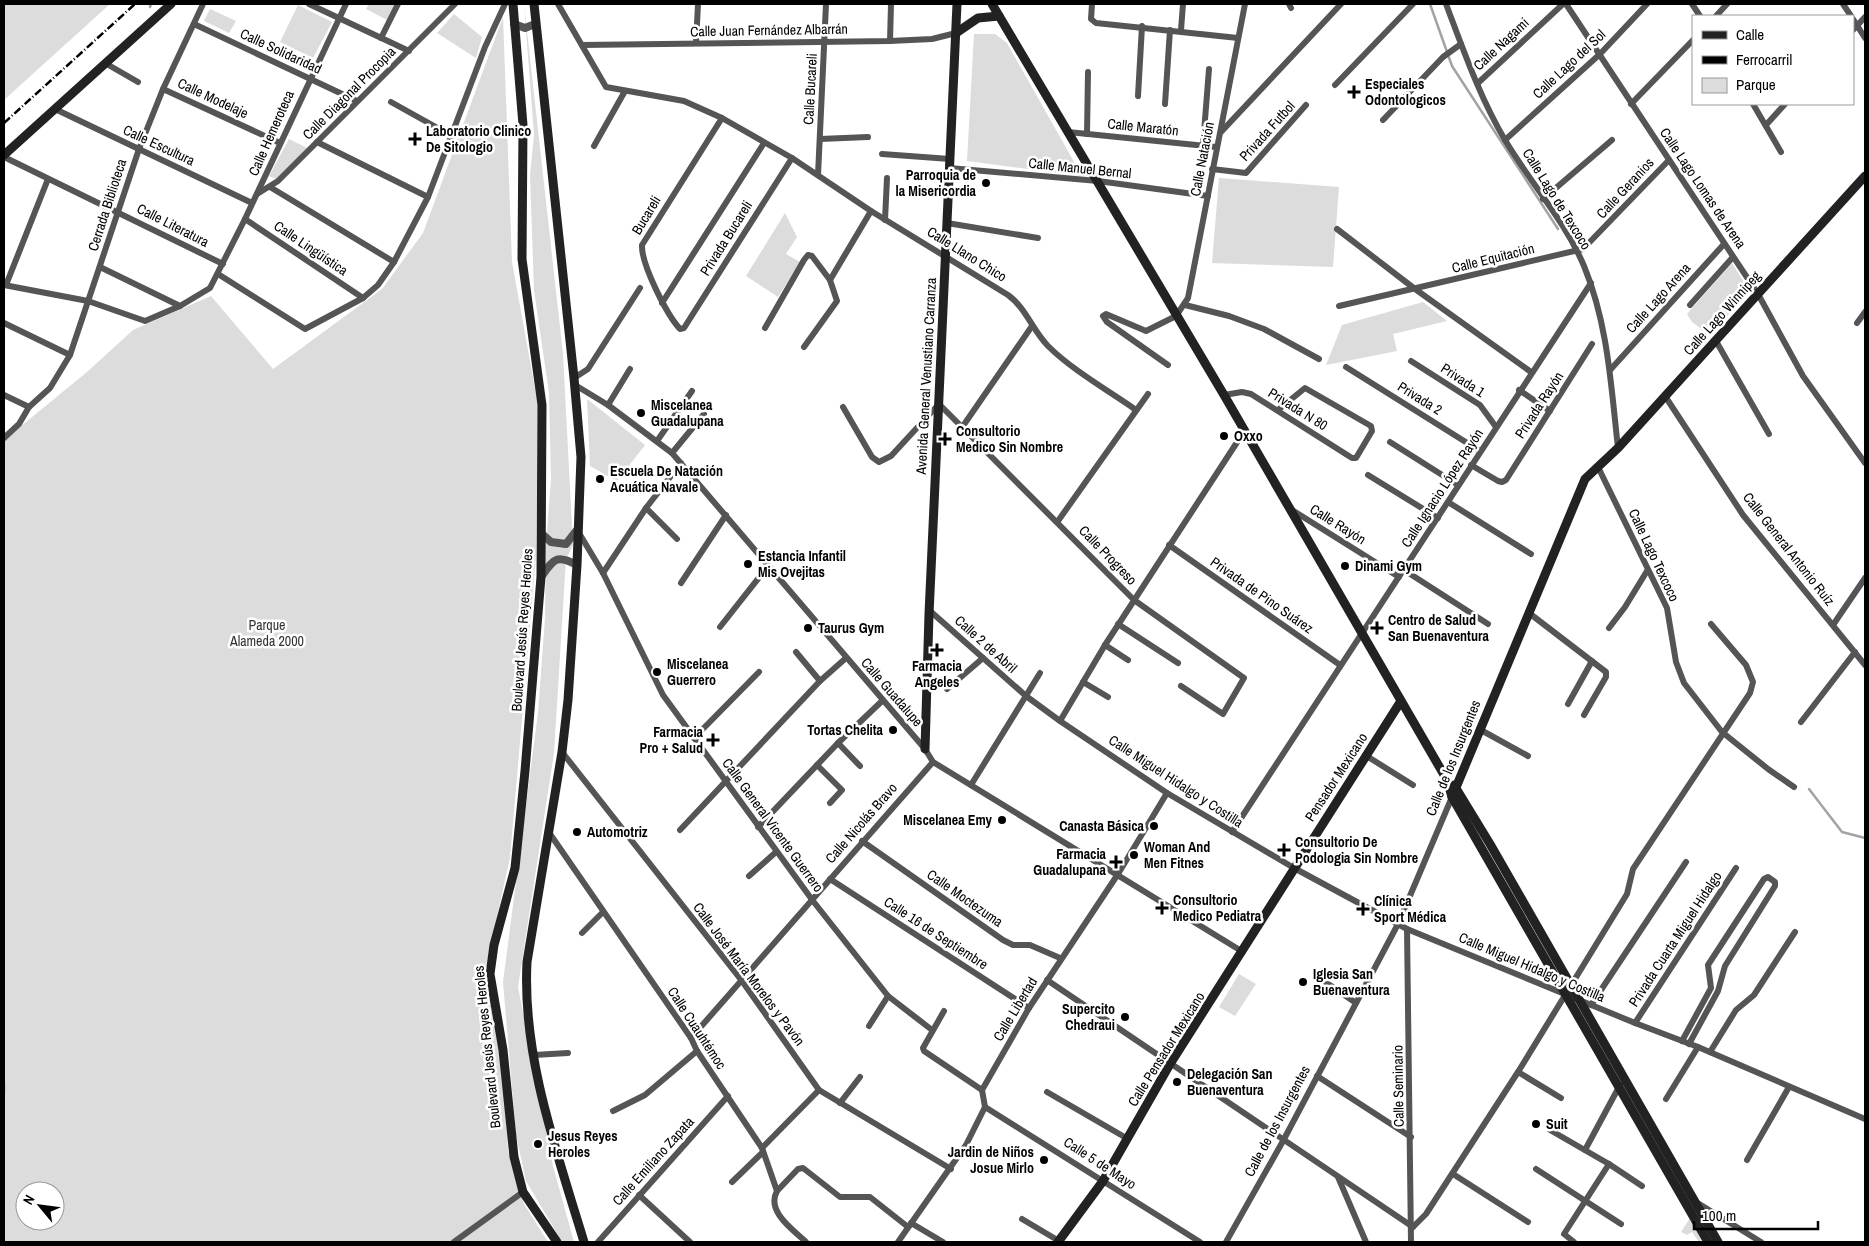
<svg xmlns="http://www.w3.org/2000/svg" width="1869" height="1246" font-family="'Archivo Narrow',sans-serif">
<rect width="100%" height="100%" fill="#fff"/>
<g fill="#dcdcdc" fill-rule="evenodd">
<path d="M 4,4 L 110,4 L 4,100 Z"/>
<path d="M 369,4 L 396,4 L 389,21 L 366,9 Z"/>
<path d="M 524,4 L 563,354 L 573,545 L 566,559 L 554,753 L 518,987 L 553,1166 L 574,1242 L 562,1242 L 526,1181 L 516,1135 L 503,982 L 538,713 L 545,618 L 546,546 L 551,479 L 549,393 L 534,290 L 530,175 L 534,135 Z"/>
<path d="M 298,5 L 332,22 L 313,58 L 280,42 Z"/>
<path d="M 210,9 L 236,21 L 229,33 L 204,21 Z"/>
<path d="M 454,14 L 482,37 L 476,58 L 437,33 Z"/>
<path d="M 503,17 L 512,262 L 538,405 L 536,555 L 510,858 L 486,965 L 504,1070 L 508,1151 L 524,1204 L 548,1242 L 4,1242 L 4,440 L 87,372 L 133,330 L 211,296 L 273,369 L 382,289 L 423,233 ZM 25,1191 L 55,1191 L 55,1221 L 25,1221 Z"/>
<path d="M 974,34 L 995,34 L 1007,43 L 1082,176 L 967,161 Z"/>
<path d="M 289,139 L 307,148 L 278,180 L 269,176 Z"/>
<path d="M 1219,178 L 1339,187 L 1333,267 L 1212,263 Z"/>
<path d="M 785,213 L 797,237 L 786,254 L 800,262 L 778,297 L 746,276 Z"/>
<path d="M 1732,263 L 1750,292 L 1709,335 L 1692,322 L 1687,314 Z"/>
<path d="M 1423,302 L 1447,321 L 1393,334 L 1397,351 L 1326,365 L 1342,325 Z"/>
<path d="M 587,399 L 645,445 L 617,481 L 590,466 Z"/>
<path d="M 1239,974 L 1256,984 L 1235,1016 L 1219,1007 Z"/>
<path d="M 1690,1218 L 1702,1242 L 1699,1242 L 1692,1232 L 1687,1235 L 1681,1232 Z"/>
</g>
<g fill="none" stroke-linecap="round" stroke-linejoin="round">
<g stroke="#a3a3a3" stroke-width="2.5">
<path d="M 1430,4 L 1452,66 L 1558,229"/>
<path d="M 150,7 L 151,4"/>
<path d="M 1809,789 L 1842,832 L 1865,838"/>
<path d="M 4,1084 L 4,1092"/>
</g>
<g stroke="#555" stroke-width="6">
<path d="M 309,4 L 409,51"/>
<path d="M 558,4 L 606,87 L 684,101 L 722,118 L 792,158 L 871,211 L 1008,295 C 1026,308 1033,331 1048,346 C 1072,370 1109,391 1136,410"/>
<path d="M 1092,4 L 1091,19 L 1096,23 L 1238,38"/>
<path d="M 1289,4 L 1291,8"/>
<path d="M 1446,4 C 1463,49 1480,98 1505,140 C 1530,182 1565,221 1584,266 C 1608,324 1611,386 1618,448"/>
<path d="M 1566,4 L 1758,294 L 1803,376 L 1865,463"/>
<path d="M 1692,4 L 1700,16"/>
<path d="M 1843,4 L 1851,16"/>
<path d="M 1716,16 L 1727,4"/>
<path d="M 1853,19 L 1865,38"/>
<path d="M 194,24 L 357,101"/>
<path d="M 1181,30 L 1183,4"/>
<path d="M 1853,30 L 1865,17"/>
<path d="M 381,38 L 398,4"/>
<path d="M 890,41 L 891,4"/>
<path d="M 696,43 L 698,4"/>
<path d="M 582,45 L 890,41 L 932,39 L 956,33"/>
<path d="M 105,63 L 138,82"/>
<path d="M 1478,83 L 1563,4"/>
<path d="M 1335,85 L 1413,4"/>
<path d="M 163,89 L 280,143"/>
<path d="M 1138,96 L 1142,26"/>
<path d="M 391,102 L 452,136"/>
<path d="M 1165,104 L 1170,30"/>
<path d="M 1631,104 L 1693,40"/>
<path d="M 1753,104 L 1781,152"/>
<path d="M 55,109 L 252,203"/>
<path d="M 722,118 L 642,245 C 641,264 667,315 680,329 L 684,328 L 792,158"/>
<path d="M 1383,120 L 1443,57 L 1461,44"/>
<path d="M 1766,125 L 1785,104"/>
<path d="M 1068,132 L 1216,147"/>
<path d="M 1221,132 L 1341,4"/>
<path d="M 1087,134 L 1088,72"/>
<path d="M 820,139 L 868,137"/>
<path d="M 1505,140 L 1600,54 L 1647,4"/>
<path d="M 317,142 L 428,197"/>
<path d="M 1203,145 L 1209,69"/>
<path d="M 594,146 L 625,91"/>
<path d="M 882,154 L 950,159"/>
<path d="M 4,157 L 223,264"/>
<path d="M 949,168 L 1098,181 L 1208,196"/>
<path d="M 1212,169 L 1246,173 L 1306,105"/>
<path d="M 818,175 L 826,4"/>
<path d="M 270,187 L 394,262"/>
<path d="M 257,194 L 278,181 L 455,4"/>
<path d="M 1543,199 L 1612,140"/>
<path d="M 245,219 L 363,298"/>
<path d="M 885,220 L 887,178"/>
<path d="M 947,223 L 1038,238"/>
<path d="M 1337,229 L 1415,289 L 1531,372"/>
<path d="M 100,267 L 180,306"/>
<path d="M 218,274 L 305,329 L 363,298 L 378,285 L 394,262 L 428,197 L 485,47 L 505,4"/>
<path d="M 830,280 L 871,211"/>
<path d="M 4,285 L 88,301 L 145,321 L 180,306 L 210,288 L 245,219 L 346,4"/>
<path d="M 6,285 L 48,179"/>
<path d="M 662,303 L 764,143"/>
<path d="M 1185,305 L 1229,316 L 1264,329 L 1319,359"/>
<path d="M 1690,305 L 1733,257"/>
<path d="M 1339,306 L 1583,249 L 1669,160"/>
<path d="M 4,323 L 70,355"/>
<path d="M 1857,323 L 1865,312"/>
<path d="M 765,328 L 804,260 L 808,255 L 812,256 L 830,280 L 837,301 L 804,347"/>
<path d="M 1716,341 L 1769,434"/>
<path d="M 1411,361 L 1480,405 L 1496,427"/>
<path d="M 1168,365 L 1107,322 L 1103,316 L 1106,314 L 1146,331 L 1176,316 L 1188,298 L 1245,4"/>
<path d="M 1346,367 L 1480,451"/>
<path d="M 1611,369 L 1724,244"/>
<path d="M 574,378 L 588,369 L 640,288"/>
<path d="M 575,385 L 608,405 L 672,453 L 925,749 L 933,762 L 1243,952"/>
<path d="M 1519,390 L 1550,411"/>
<path d="M 4,395 L 29,407"/>
<path d="M 1224,395 L 1242,392 L 1251,394 L 1352,458 L 1356,458 L 1372,431 L 1371,426 L 1305,388 L 1278,410"/>
<path d="M 1665,396 L 1743,515 L 1865,665"/>
<path d="M 608,405 L 630,369"/>
<path d="M 843,407 L 872,457 L 879,462 L 891,456 L 939,404 L 1134,600 L 1244,678 L 1223,714 L 1181,686"/>
<path d="M 963,426 L 1032,326"/>
<path d="M 4,438 L 19,424 L 29,407 L 50,388 L 70,355 L 139,149 L 163,89 L 203,4"/>
<path d="M 657,441 L 692,391"/>
<path d="M 1390,442 L 1458,485"/>
<path d="M 672,453 L 704,414"/>
<path d="M 1471,465 L 1498,481 L 1502,482 L 1506,480 L 1592,344"/>
<path d="M 1598,467 L 1667,608 L 1676,662 L 1684,683 L 1722,732 L 1768,769 L 1794,787"/>
<path d="M 1368,475 L 1438,518"/>
<path d="M 1448,502 L 1531,554"/>
<path d="M 646,508 L 677,539"/>
<path d="M 1292,510 L 1399,577"/>
<path d="M 1058,521 L 1148,394"/>
<path d="M 579,533 L 603,573 L 663,695 L 813,901 L 888,996 L 932,1030"/>
<path d="M 1169,545 L 1340,665"/>
<path d="M 1404,570 L 1488,624"/>
<path d="M 603,573 L 646,508 L 681,463"/>
<path d="M 681,583 L 726,515"/>
<path d="M 929,610 L 1026,696 L 1060,721 L 1167,793 L 1294,868 L 1407,929 L 1635,1023 L 1698,1047 L 1865,1119"/>
<path d="M 1529,613 L 1606,672 L 1606,677 L 1584,715"/>
<path d="M 1118,624 L 1178,663"/>
<path d="M 1833,625 L 1865,578"/>
<path d="M 720,627 L 768,566"/>
<path d="M 1609,628 L 1625,607 L 1647,571"/>
<path d="M 1105,645 L 1128,660"/>
<path d="M 796,652 L 820,681"/>
<path d="M 1083,682 L 1108,697"/>
<path d="M 947,689 L 983,658"/>
<path d="M 1568,704 L 1592,661"/>
<path d="M 1060,721 L 1105,645 L 1245,430"/>
<path d="M 1801,722 L 1855,652"/>
<path d="M 1479,729 L 1528,756"/>
<path d="M 694,738 L 759,672"/>
<path d="M 838,743 L 860,766"/>
<path d="M 562,752 L 742,981 L 819,1090 L 951,1169"/>
<path d="M 1365,755 L 1413,785"/>
<path d="M 817,765 L 842,790 L 830,803"/>
<path d="M 971,785 L 1040,673"/>
<path d="M 758,827 L 838,743 L 882,701"/>
<path d="M 680,830 L 820,681 L 846,658"/>
<path d="M 548,831 L 691,1038 L 697,1051 L 762,1148 L 777,1191 C 766,1211 792,1229 806,1242"/>
<path d="M 1232,832 L 1591,283"/>
<path d="M 862,841 L 1003,940 L 1013,945 L 1030,945 L 1060,958"/>
<path d="M 749,876 L 776,852"/>
<path d="M 830,879 L 1029,1008"/>
<path d="M 1407,929 L 1411,1242"/>
<path d="M 582,933 L 602,913"/>
<path d="M 1318,977 L 1356,1003"/>
<path d="M 1047,980 L 1413,1227"/>
<path d="M 1591,1005 L 1686,862"/>
<path d="M 944,1011 L 923,1048 L 924,1051 L 982,1090"/>
<path d="M 1635,1023 L 1736,868"/>
<path d="M 869,1026 L 888,996"/>
<path d="M 691,1038 L 933,762"/>
<path d="M 1682,1041 L 1711,988 L 1708,965 L 1764,879 L 1768,877 L 1775,882 L 1775,886 L 1725,966 L 1718,991 L 1689,1044"/>
<path d="M 1710,1052 L 1736,1010 L 1754,995 L 1795,932"/>
<path d="M 534,1055 L 568,1053"/>
<path d="M 1518,1072 L 1561,1098"/>
<path d="M 1317,1076 L 1411,1137"/>
<path d="M 1047,1092 L 1128,1139"/>
<path d="M 1666,1099 L 1698,1047"/>
<path d="M 840,1103 L 860,1077"/>
<path d="M 985,1107 L 1200,1242"/>
<path d="M 613,1111 L 645,1095 L 697,1051"/>
<path d="M 1550,1130 L 1609,1164 L 1564,1234 L 1574,1242"/>
<path d="M 762,1148 L 819,1090"/>
<path d="M 1585,1150 L 1620,1085"/>
<path d="M 1747,1160 L 1789,1087"/>
<path d="M 1609,1164 L 1642,1186"/>
<path d="M 1536,1169 L 1621,1224"/>
<path d="M 1453,1174 L 1528,1222"/>
<path d="M 1338,1177 L 1366,1242"/>
<path d="M 732,1182 L 762,1153"/>
<path d="M 777,1191 L 798,1169 L 803,1168 L 840,1197 L 870,1197 L 908,1227"/>
<path d="M 639,1195 L 690,1242"/>
<path d="M 1696,1202 L 1761,1242"/>
<path d="M 1022,1219 L 1059,1241"/>
<path d="M 911,1223 L 943,1242"/>
<path d="M 1413,1227 L 1426,1214 L 1518,1072 L 1627,894 L 1633,869 L 1750,693 L 1753,682 L 1746,665 L 1711,624"/>
<path d="M 454,1242 L 523,1192"/>
<path d="M 598,1242 L 728,1096"/>
<path d="M 898,1242 L 966,1145 L 985,1107 L 982,1090 L 1029,1008 L 1118,874 L 1167,793"/>
<path d="M 1226,1242 L 1283,1141 L 1398,924 L 1452,797"/>
</g>
<g stroke="#555" stroke-width="8">
<path d="M 514,24 L 525,28 L 535,24"/>
<path d="M 542,534 L 551,542 L 566,544 L 577,530"/>
<path d="M 541,577 C 554,559 556,554 577,565"/>
</g>
<g stroke="#222" stroke-width="9">
<path d="M 513,4 L 523,125 L 522,259 L 542,405 L 541,577 L 525,771 L 515,868 L 494,945 L 490,974 L 503,1050 L 514,1157 L 523,1192 L 557,1242"/>
<path d="M 534,4 L 574,378 L 581,457 L 577,565 L 568,700 L 562,752 L 527,962 C 522,1057 557,1152 584,1242"/>
<path d="M 992,4 L 1224,395 L 1447,780 L 1452,797 L 1708,1242"/>
<path d="M 956,33 L 978,18 L 999,16"/>
<path d="M 4,155 L 171,4"/>
<path d="M 925,749 L 929,614 L 957,4"/>
<path d="M 1454,785 L 1490,844 L 1718,1242"/>
<path d="M 1452,797 L 1585,479 L 1618,448 L 1865,176"/>
<path d="M 1058,1242 L 1103,1181 L 1170,1064 L 1401,701"/>
</g>
<path stroke="#000" stroke-width="2.5" stroke-dasharray="8 2.5 1 2.5" stroke-linecap="butt" d="M 4,123 L 135,4"/>
</g>
<g fill="#000" stroke="#fff" stroke-width="2">
<path d="M1351.5 84.5h5v5h5v5h-5v5h-5v-5h-5v-5h5z"/>
<path d="M412.5 131.5h5v5h5v5h-5v5h-5v-5h-5v-5h5z"/>
<circle cx="986" cy="183" r="5"/>
<circle cx="641" cy="413" r="5"/>
<circle cx="1224" cy="436" r="5"/>
<path d="M942.5 431.5h5v5h5v5h-5v5h-5v-5h-5v-5h5z"/>
<circle cx="600" cy="479" r="5"/>
<circle cx="748" cy="564" r="5"/>
<circle cx="1345" cy="566" r="5"/>
<circle cx="808" cy="628" r="5"/>
<path d="M1374.5 620.5h5v5h5v5h-5v5h-5v-5h-5v-5h5z"/>
<path d="M934.5 642.5h5v5h5v5h-5v5h-5v-5h-5v-5h5z"/>
<circle cx="657" cy="672" r="5"/>
<circle cx="893" cy="730" r="5"/>
<path d="M710.5 732.5h5v5h5v5h-5v5h-5v-5h-5v-5h5z"/>
<circle cx="1002" cy="820" r="5"/>
<circle cx="1154" cy="826" r="5"/>
<circle cx="577" cy="832" r="5"/>
<path d="M1281.5 842.5h5v5h5v5h-5v5h-5v-5h-5v-5h5z"/>
<circle cx="1134" cy="855" r="5"/>
<path d="M1113.5 854.5h5v5h5v5h-5v5h-5v-5h-5v-5h5z"/>
<path d="M1159.5 900.5h5v5h5v5h-5v5h-5v-5h-5v-5h5z"/>
<path d="M1360.5 901.5h5v5h5v5h-5v5h-5v-5h-5v-5h5z"/>
<circle cx="1303" cy="982" r="5"/>
<circle cx="1125" cy="1017" r="5"/>
<circle cx="1177" cy="1082" r="5"/>
<circle cx="1536" cy="1124" r="5"/>
<circle cx="538" cy="1144" r="5"/>
<circle cx="1044" cy="1160" r="5"/>
</g>
<g text-anchor="middle" dominant-baseline="central" stroke-width="5" stroke-linejoin="round" paint-order="stroke">
<g font-size="14" fill="#000" stroke="#fff">
<text transform="translate(769 30) rotate(-1)">Calle Juan Fernández Albarrán</text>
<text transform="translate(1501 44) rotate(-43)">Calle Nagami</text>
<text transform="translate(281 51) rotate(25)">Calle Solidaridad</text>
<text transform="translate(1569 64) rotate(-43)">Calle Lago del Sol</text>
<text transform="translate(810 89) rotate(-87)">Calle Bucareli</text>
<text transform="translate(349 93) rotate(-45)">Calle Diagonal Procopia</text>
<text transform="translate(213 98) rotate(25)">Calle Modelaje</text>
<text transform="translate(1143 127) rotate(6)">Calle Maratón</text>
<text transform="translate(1267 131) rotate(-48)">Privada Futbol</text>
<text transform="translate(271 133) rotate(-66)">Calle Hemeroteca</text>
<text transform="translate(159 145) rotate(25)">Calle Escultura</text>
<text transform="translate(1202 159) rotate(-79)">Calle Natación</text>
<text transform="translate(1080 168) rotate(6)">Calle Manuel Bernal</text>
<text transform="translate(1625 188) rotate(-47)">Calle Geranios</text>
<text transform="translate(1703 188) rotate(56)">Calle Lago Lomas de Arena</text>
<text transform="translate(1557 199) rotate(58)">Calle Lago de Texcoco</text>
<text transform="translate(107 205) rotate(-72)">Cerrada Biblioteca</text>
<text transform="translate(646 215) rotate(-59)">Bucareli</text>
<text transform="translate(173 225) rotate(27)">Calle Literatura</text>
<text transform="translate(726 238) rotate(-58)">Privada Bucareli</text>
<text transform="translate(311 248) rotate(34)">Calle Lingüística</text>
<text transform="translate(967 254) rotate(32)">Calle Llano Chico</text>
<text transform="translate(1493 258) rotate(-14)">Calle Equitación</text>
<text transform="translate(1658 298) rotate(-48)">Calle Lago Arena</text>
<text transform="translate(1722 313) rotate(-48)">Calle Lago Winnipeg</text>
<text transform="translate(926 376) rotate(-87)">Avenida General Venustiano Carranza</text>
<text transform="translate(1463 380) rotate(33)">Privada 1</text>
<text transform="translate(1420 398) rotate(32)">Privada 2</text>
<text transform="translate(1539 405) rotate(-57)">Privada Rayón</text>
<text transform="translate(1298 409) rotate(32)">Privada N 80</text>
<text transform="translate(1442 488) rotate(-57)">Calle Ignacio López Rayón</text>
<text transform="translate(1338 524) rotate(32)">Calle Rayón</text>
<text transform="translate(1789 549) rotate(52)">Calle General Antonio Ruíz</text>
<text transform="translate(1108 555) rotate(46)">Calle Progreso</text>
<text transform="translate(1654 555) rotate(65)">Calle Lago Texcoco</text>
<text transform="translate(1262 595) rotate(35)">Privada de Pino Suárez</text>
<text transform="translate(522 630) rotate(-86)">Boulevard Jesús Reyes Heroles</text>
<text transform="translate(986 644) rotate(42)">Calle 2 de Abril</text>
<text transform="translate(892 692) rotate(49)">Calle Guadalupe</text>
<text transform="translate(1453 758) rotate(-68)">Calle de los Insurgentes</text>
<text transform="translate(1336 777) rotate(-57)">Pensador Mexicano</text>
<text transform="translate(1176 781) rotate(33)">Calle Miguel Hidalgo y Costilla</text>
<text transform="translate(861 823) rotate(-49)">Calle Nicolás Bravo</text>
<text transform="translate(773 825) rotate(54)">Calle General Vicente Guerrero</text>
<text transform="translate(965 898) rotate(35)">Calle Moctezuma</text>
<text transform="translate(936 933) rotate(33)">Calle 16 de Septiembre</text>
<text transform="translate(1675 939) rotate(-57)">Privada Cuarta Miguel Hidalgo</text>
<text transform="translate(1532 967) rotate(23)">Calle Miguel Hidalgo y Costilla</text>
<text transform="translate(749 974) rotate(53)">Calle José María Morelos y Pavón</text>
<text transform="translate(1015 1009) rotate(-59)">Calle Libertad</text>
<text transform="translate(697 1028) rotate(57)">Calle Cuauhtémoc</text>
<text transform="translate(487 1047) rotate(-96)">Boulevard Jesús Reyes Heroles</text>
<text transform="translate(1166 1049) rotate(-58)">Calle Pensador Mexicano</text>
<text transform="translate(1398 1086) rotate(-91)">Calle Seminario</text>
<text transform="translate(1277 1121) rotate(-62)">Calle de los Insurgentes</text>
<text transform="translate(653 1161) rotate(-48)">Calle Emiliano Zapata</text>
<text transform="translate(1100 1163) rotate(33)">Calle 5 de Mayo</text>
</g>
<g font-size="14" font-weight="bold" fill="#000" stroke="#fff" text-anchor="start">
<text x="1365" y="84">Especiales<tspan x="1365" dy="16">Odontologicos</tspan></text>
<text x="426" y="131">Laboratorio Clinico<tspan x="426" dy="16">De Sitologio</tspan></text>
<text x="976" y="175" text-anchor="end">Parroquia de<tspan x="976" dy="16">la Misericordia</tspan></text>
<text x="651" y="405">Miscelanea<tspan x="651" dy="16">Guadalupana</tspan></text>
<text x="956" y="431">Consultorio<tspan x="956" dy="16">Medico Sin Nombre</tspan></text>
<text x="1234" y="436">Oxxo</text>
<text x="610" y="471">Escuela De Natación<tspan x="610" dy="16">Acuática Navale</tspan></text>
<text x="758" y="556">Estancia Infantil<tspan x="758" dy="16">Mis Ovejitas</tspan></text>
<text x="1355" y="566">Dinami Gym</text>
<text x="1388" y="620">Centro de Salud<tspan x="1388" dy="16">San Buenaventura</tspan></text>
<text x="818" y="628">Taurus Gym</text>
<text x="667" y="664">Miscelanea<tspan x="667" dy="16">Guerrero</tspan></text>
<text x="937" y="666" text-anchor="middle">Farmacia<tspan x="937" dy="16">Angeles</tspan></text>
<text x="883" y="730" text-anchor="end">Tortas Chelita</text>
<text x="703" y="732" text-anchor="end">Farmacia<tspan x="703" dy="16">Pro + Salud</tspan></text>
<text x="992" y="820" text-anchor="end">Miscelanea Emy</text>
<text x="1144" y="826" text-anchor="end">Canasta Básica</text>
<text x="587" y="832">Automotriz</text>
<text x="1295" y="842">Consultorio De<tspan x="1295" dy="16">Podologia Sin Nombre</tspan></text>
<text x="1144" y="847">Woman And<tspan x="1144" dy="16">Men Fitnes</tspan></text>
<text x="1106" y="854" text-anchor="end">Farmacia<tspan x="1106" dy="16">Guadalupana</tspan></text>
<text x="1173" y="900">Consultorio<tspan x="1173" dy="16">Medico Pediatra</tspan></text>
<text x="1374" y="901">Clínica<tspan x="1374" dy="16">Sport Médica</tspan></text>
<text x="1313" y="974">Iglesia San<tspan x="1313" dy="16">Buenaventura</tspan></text>
<text x="1115" y="1009" text-anchor="end">Supercito<tspan x="1115" dy="16">Chedraui</tspan></text>
<text x="1187" y="1074">Delegación San<tspan x="1187" dy="16">Buenaventura</tspan></text>
<text x="1546" y="1124">Suit</text>
<text x="548" y="1136">Jesus Reyes<tspan x="548" dy="16">Heroles</tspan></text>
<text x="1034" y="1152" text-anchor="end">Jardin de Niños<tspan x="1034" dy="16">Josue Mirlo</tspan></text>
</g>
<g font-size="14" fill="#333" stroke="#fff">
<text x="267" y="625">Parque<tspan x="267" dy="16">Alameda 2000</tspan></text>
</g>
</g>
<rect width="1869" height="1246" fill="none" stroke="#000000" stroke-width="10"/>
<rect x="1692" y="15" width="162" height="90" fill="#ffffff" stroke="#999999"/>
<rect x="1702" y="31" width="25" height="8" fill="#222222" stroke="#999999"/>
<text x="1736" y="40" font-size="15" fill="#000000">Calle</text>
<rect x="1702" y="56" width="25" height="8" fill="#000000" stroke="#999999"/>
<text x="1736" y="65" font-size="15" fill="#000000">Ferrocarril</text>
<rect x="1702" y="78" width="25" height="15" fill="#dcdcdc" stroke="#999999"/>
<text x="1736" y="90" font-size="15" fill="#000000">Parque</text>
<g transform="translate(40 1206) rotate(299)"><circle r="24" fill="#ffffff" stroke="#999999"/>
<path d="M0-4L9 19L0 12L-9 19Z" fill="#000000"/>
<text y="-8" font-size="14" font-weight="bold" text-anchor="middle" fill="#000000">N</text>
</g>
<path d="M1694 1221v8h124v-8" fill="none" stroke="#000000" stroke-width="2.5"/>
<text x="1702" y="1221" font-size="15" fill="#000000" stroke="#ffffff" stroke-width="4" paint-order="stroke">100 m</text>
</svg>
